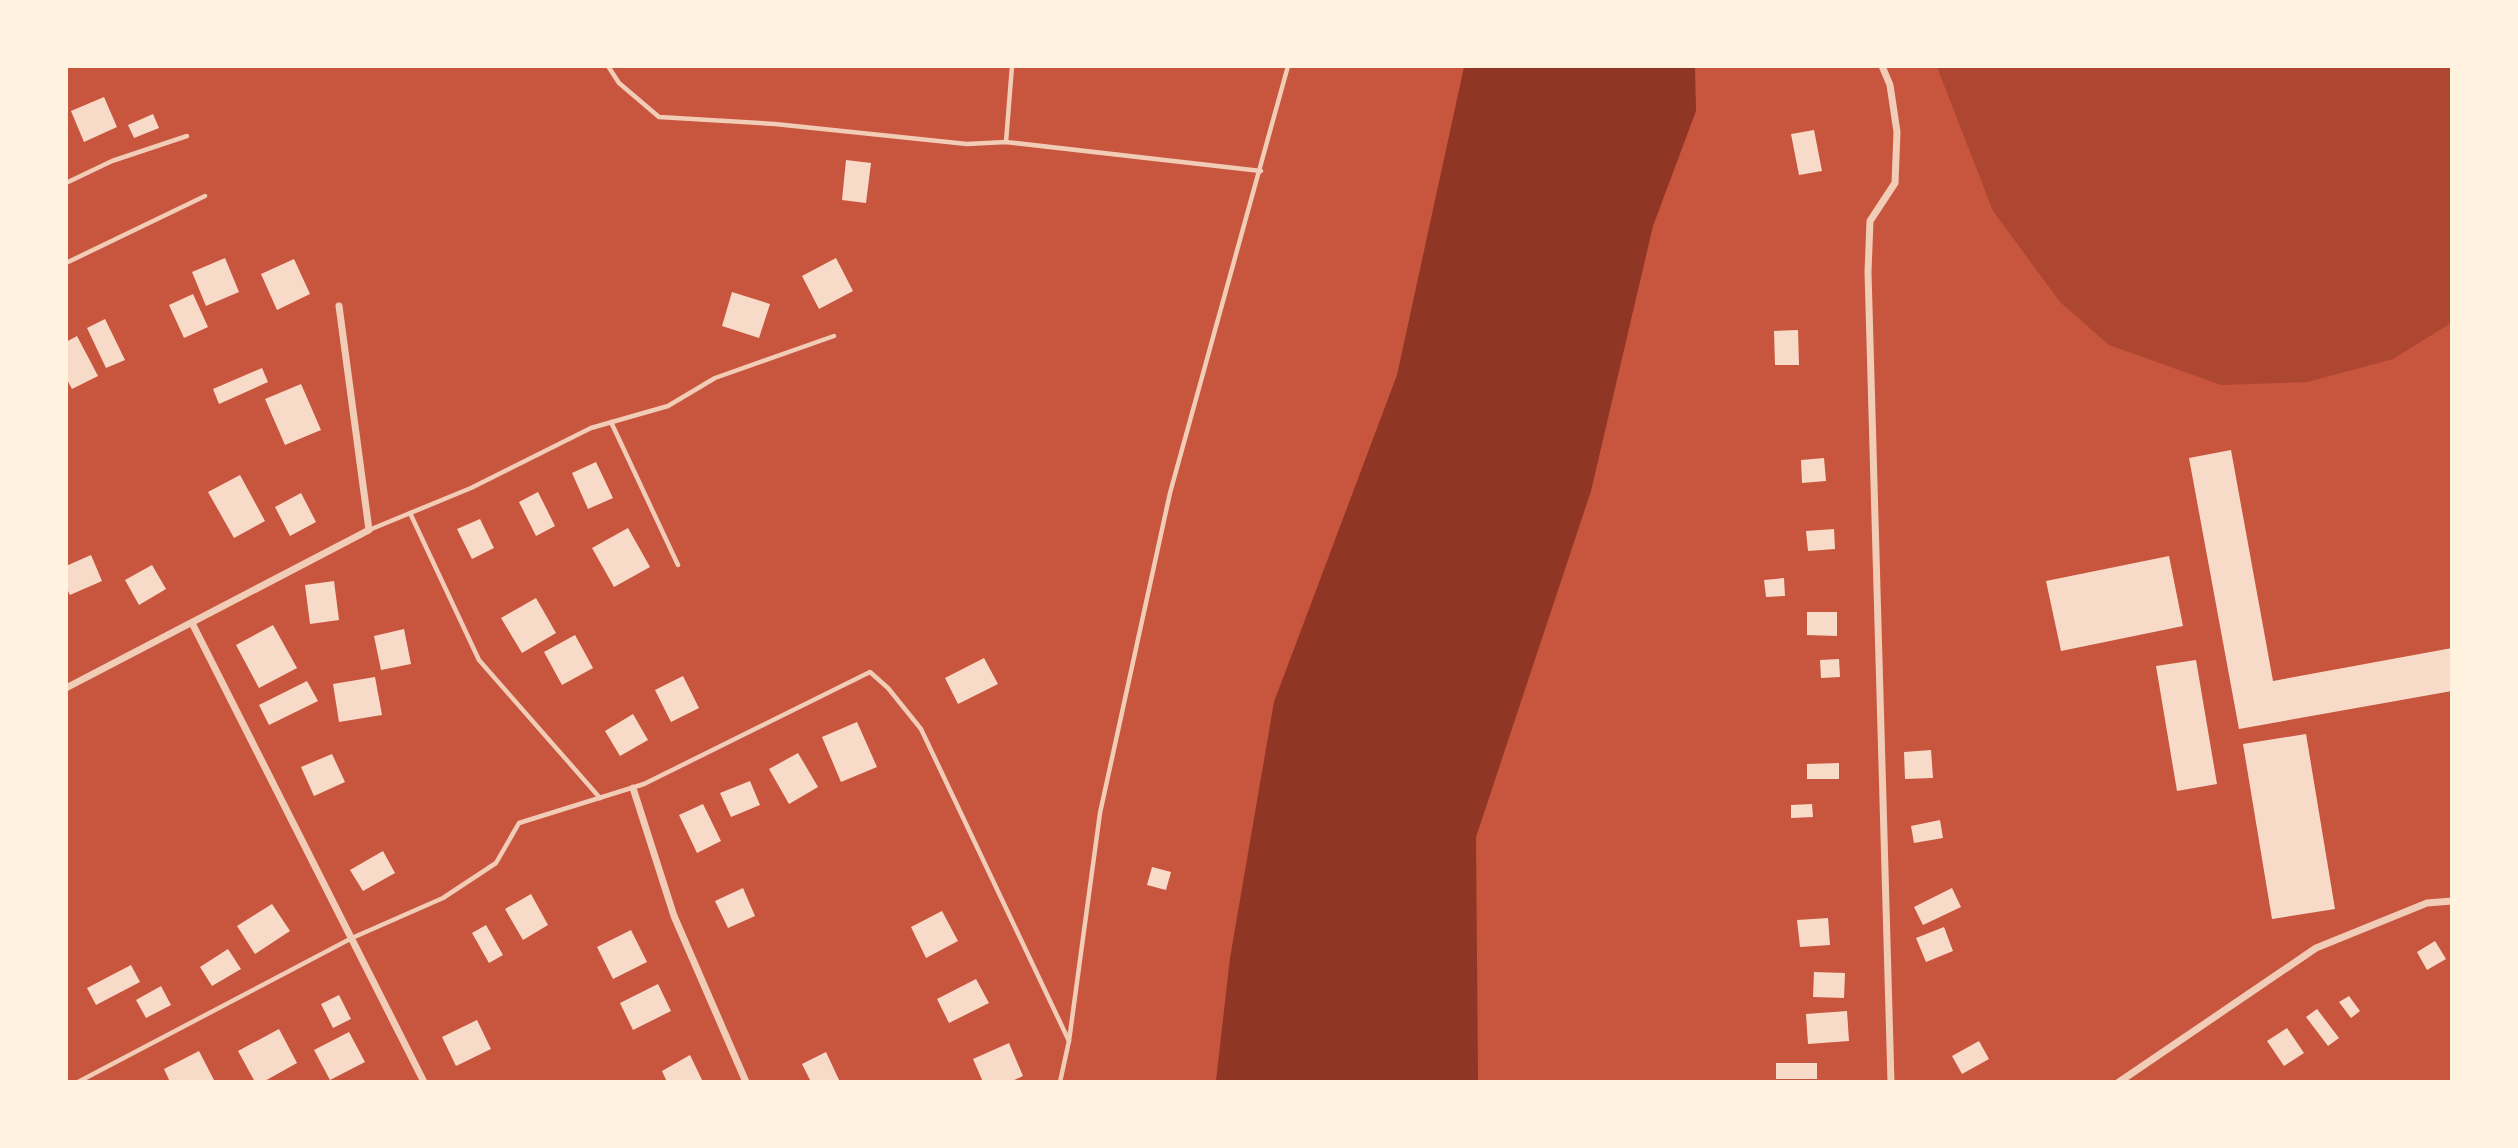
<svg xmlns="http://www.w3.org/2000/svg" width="2518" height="1148" font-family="'Noto Sans',sans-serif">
<rect width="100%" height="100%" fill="#c8553d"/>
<path fill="#ae4732" d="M 1937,67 L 2451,67 L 2451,323 L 2393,359 L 2307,382 L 2221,385 L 2109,345 L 2060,302 L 1993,211 Z"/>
<path fill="#8f3625" d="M 1464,67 L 1695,67 L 1696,111 L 1653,226 L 1591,491 L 1476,837 L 1478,1081 L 1216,1081 L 1230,958 L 1274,702 L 1397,375 Z"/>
<g fill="#f7dbc8">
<path d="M 104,97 L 117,127 L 84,142 L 71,111 Z"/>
<path d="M 153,114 L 159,128 L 134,138 L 128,125 Z"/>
<path d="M 1814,130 L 1822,171 L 1799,175 L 1791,134 Z"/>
<path d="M 846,160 L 871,163 L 866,203 L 842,200 Z"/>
<path d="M 225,258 L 239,292 L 206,306 L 192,272 Z"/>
<path d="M 836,258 L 853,291 L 819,309 L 802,276 Z"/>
<path d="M 294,259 L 310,294 L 277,310 L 261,274 Z"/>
<path d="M 732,292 L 770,304 L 759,338 L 722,326 Z"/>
<path d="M 193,294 L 208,327 L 184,338 L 169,305 Z"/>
<path d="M 105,319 L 125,360 L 106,368 L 87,328 Z"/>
<path d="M 1798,330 L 1799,365 L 1775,365 L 1774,331 Z"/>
<path d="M 77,336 L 98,376 L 72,389 L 66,378 L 66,342 Z"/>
<path d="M 262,368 L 268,382 L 219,404 L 213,389 Z"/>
<path d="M 301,384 L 321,430 L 285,445 L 265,399 Z"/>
<path d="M 2231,450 L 2273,681 L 2452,648 L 2452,691 L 2239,729 L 2189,458 Z"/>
<path d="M 1824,458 L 1826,481 L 1802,483 L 1801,460 Z"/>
<path d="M 596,462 L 613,498 L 588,509 L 572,473 Z"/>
<path d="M 240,475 L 265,521 L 234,538 L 208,492 Z"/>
<path d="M 538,492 L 555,526 L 536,536 L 519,502 Z"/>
<path d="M 301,493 L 316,522 L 290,536 L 275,507 Z"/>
<path d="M 480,519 L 494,548 L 472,559 L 457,529 Z"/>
<path d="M 628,528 L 650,567 L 614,587 L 592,548 Z"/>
<path d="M 1834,529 L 1835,549 L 1808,551 L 1806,531 Z"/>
<path d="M 91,555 L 102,581 L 70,595 L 66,587 L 66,566 Z"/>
<path d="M 2169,556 L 2183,626 L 2061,651 L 2046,581 Z"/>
<path d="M 152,565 L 166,589 L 139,605 L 125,580 Z"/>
<path d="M 1784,578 L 1785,596 L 1766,597 L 1764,580 Z"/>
<path d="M 334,581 L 339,620 L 310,624 L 305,585 Z"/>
<path d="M 536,598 L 556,633 L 522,653 L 501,618 Z"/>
<path d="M 1807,612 L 1837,612 L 1837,636 L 1807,635 Z"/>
<path d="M 273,625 L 297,668 L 259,688 L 236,645 Z"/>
<path d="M 404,629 L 411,664 L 381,670 L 374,636 Z"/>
<path d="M 575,635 L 593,668 L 562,685 L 544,652 Z"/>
<path d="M 984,658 L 998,684 L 958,704 L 945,678 Z"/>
<path d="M 1839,659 L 1840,677 L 1821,678 L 1820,660 Z"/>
<path d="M 2196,660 L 2217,784 L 2177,791 L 2156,666 Z"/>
<path d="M 683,676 L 699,708 L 671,722 L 655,690 Z"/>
<path d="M 375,677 L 382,715 L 339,722 L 333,684 Z"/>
<path d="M 307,681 L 318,701 L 269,725 L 259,705 Z"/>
<path d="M 633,714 L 648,740 L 620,756 L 605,731 Z"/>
<path d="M 857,722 L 877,767 L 841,782 L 822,737 Z"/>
<path d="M 2306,734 L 2335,909 L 2272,919 L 2243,744 Z"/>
<path d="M 1931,750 L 1933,778 L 1905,779 L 1904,752 Z"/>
<path d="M 798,753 L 818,787 L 789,804 L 769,769 Z"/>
<path d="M 332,754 L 345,782 L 314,796 L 301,767 Z"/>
<path d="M 1839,763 L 1839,779 L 1807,779 L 1807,764 Z"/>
<path d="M 750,781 L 760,805 L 731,817 L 720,793 Z"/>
<path d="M 703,804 L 721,841 L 697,853 L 679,815 Z"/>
<path d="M 1812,804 L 1813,817 L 1791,818 L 1791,805 Z"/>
<path d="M 1940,820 L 1943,838 L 1914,843 L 1911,826 Z"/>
<path d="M 383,851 L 395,873 L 363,891 L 350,870 Z"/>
<path d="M 1152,867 L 1171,872 L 1166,890 L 1147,885 Z"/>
<path d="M 743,888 L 755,916 L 728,928 L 715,901 Z"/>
<path d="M 1952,888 L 1961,907 L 1923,925 L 1914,907 Z"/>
<path d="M 531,894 L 548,925 L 523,940 L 505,909 Z"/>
<path d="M 272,904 L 290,931 L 255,954 L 237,926 Z"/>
<path d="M 942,911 L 958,941 L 926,958 L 911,927 Z"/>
<path d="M 1828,918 L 1830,945 L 1800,947 L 1797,920 Z"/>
<path d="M 486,925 L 503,955 L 489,963 L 472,933 Z"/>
<path d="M 1944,927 L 1953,951 L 1926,962 L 1916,938 Z"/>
<path d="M 631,930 L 647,962 L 613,979 L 597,947 Z"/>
<path d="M 2435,941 L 2446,959 L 2427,970 L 2417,952 Z"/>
<path d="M 228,949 L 241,969 L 212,986 L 200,967 Z"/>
<path d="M 131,965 L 140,982 L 96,1005 L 87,988 Z"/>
<path d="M 1814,972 L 1845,973 L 1844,998 L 1813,997 Z"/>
<path d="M 976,979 L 989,1003 L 949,1023 L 937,999 Z"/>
<path d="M 658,984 L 671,1011 L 633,1030 L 620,1003 Z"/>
<path d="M 161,986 L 171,1005 L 146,1018 L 136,1000 Z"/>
<path d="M 339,995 L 351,1019 L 333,1028 L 321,1004 Z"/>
<path d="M 2349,996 L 2360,1011 L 2351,1018 L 2339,1002 Z"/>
<path d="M 2317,1009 L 2339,1038 L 2328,1046 L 2306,1017 Z"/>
<path d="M 1847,1011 L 1849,1041 L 1808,1044 L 1806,1014 Z"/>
<path d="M 477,1020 L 491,1049 L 456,1066 L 442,1037 Z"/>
<path d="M 2287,1028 L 2304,1053 L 2284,1066 L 2267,1041 Z"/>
<path d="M 279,1029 L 297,1063 L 263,1082 L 255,1082 L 238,1051 Z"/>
<path d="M 349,1032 L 365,1062 L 330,1080 L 314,1050 Z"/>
<path d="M 1979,1041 L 1989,1059 L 1962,1074 L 1952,1056 Z"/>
<path d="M 1009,1043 L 1023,1076 L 1010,1082 L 983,1082 L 973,1059 Z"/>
<path d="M 199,1051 L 215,1082 L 170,1082 L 164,1069 Z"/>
<path d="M 826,1052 L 840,1082 L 811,1082 L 802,1064 Z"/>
<path d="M 690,1055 L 703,1082 L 667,1082 L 662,1071 Z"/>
<rect x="1776" y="1063" width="41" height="16"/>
</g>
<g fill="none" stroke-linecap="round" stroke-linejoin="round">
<g stroke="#f1ccb7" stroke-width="4.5">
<path d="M 608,66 L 619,83 L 659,117 L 775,124 L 967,144 L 1006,142 L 1261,171"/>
<path d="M 1006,142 L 1012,66"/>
<path d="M 66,183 L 112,161 L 187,136"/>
<path d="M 66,263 L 205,196"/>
<path d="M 611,422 L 678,565"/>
<path d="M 410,513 L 479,660 L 600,798"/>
<path d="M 369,530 L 471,488 L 591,428 L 668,406 L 715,378 L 834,336"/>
<path d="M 78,1082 L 352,938 L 443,898 L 496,863 L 519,823 L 644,784 L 870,672 L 888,688 L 921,729 L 1069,1041"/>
<path d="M 1060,1082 L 1069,1041 L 1100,813 L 1170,493 L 1288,66"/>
</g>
<g stroke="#f1ccb7" stroke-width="7">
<path d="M 1882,66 L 1890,85 L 1897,132 L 1895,183 L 1870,221 L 1868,272 L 1891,1082"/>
<path d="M 192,623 L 424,1082"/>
<path d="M 66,688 L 369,530 L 339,306"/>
<path d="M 633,788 L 674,916 L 746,1082"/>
<path d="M 2119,1082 L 2316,948 L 2427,903 L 2452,901"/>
</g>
</g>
<rect width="2518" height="1148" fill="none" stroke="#fff3e0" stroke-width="136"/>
</svg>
